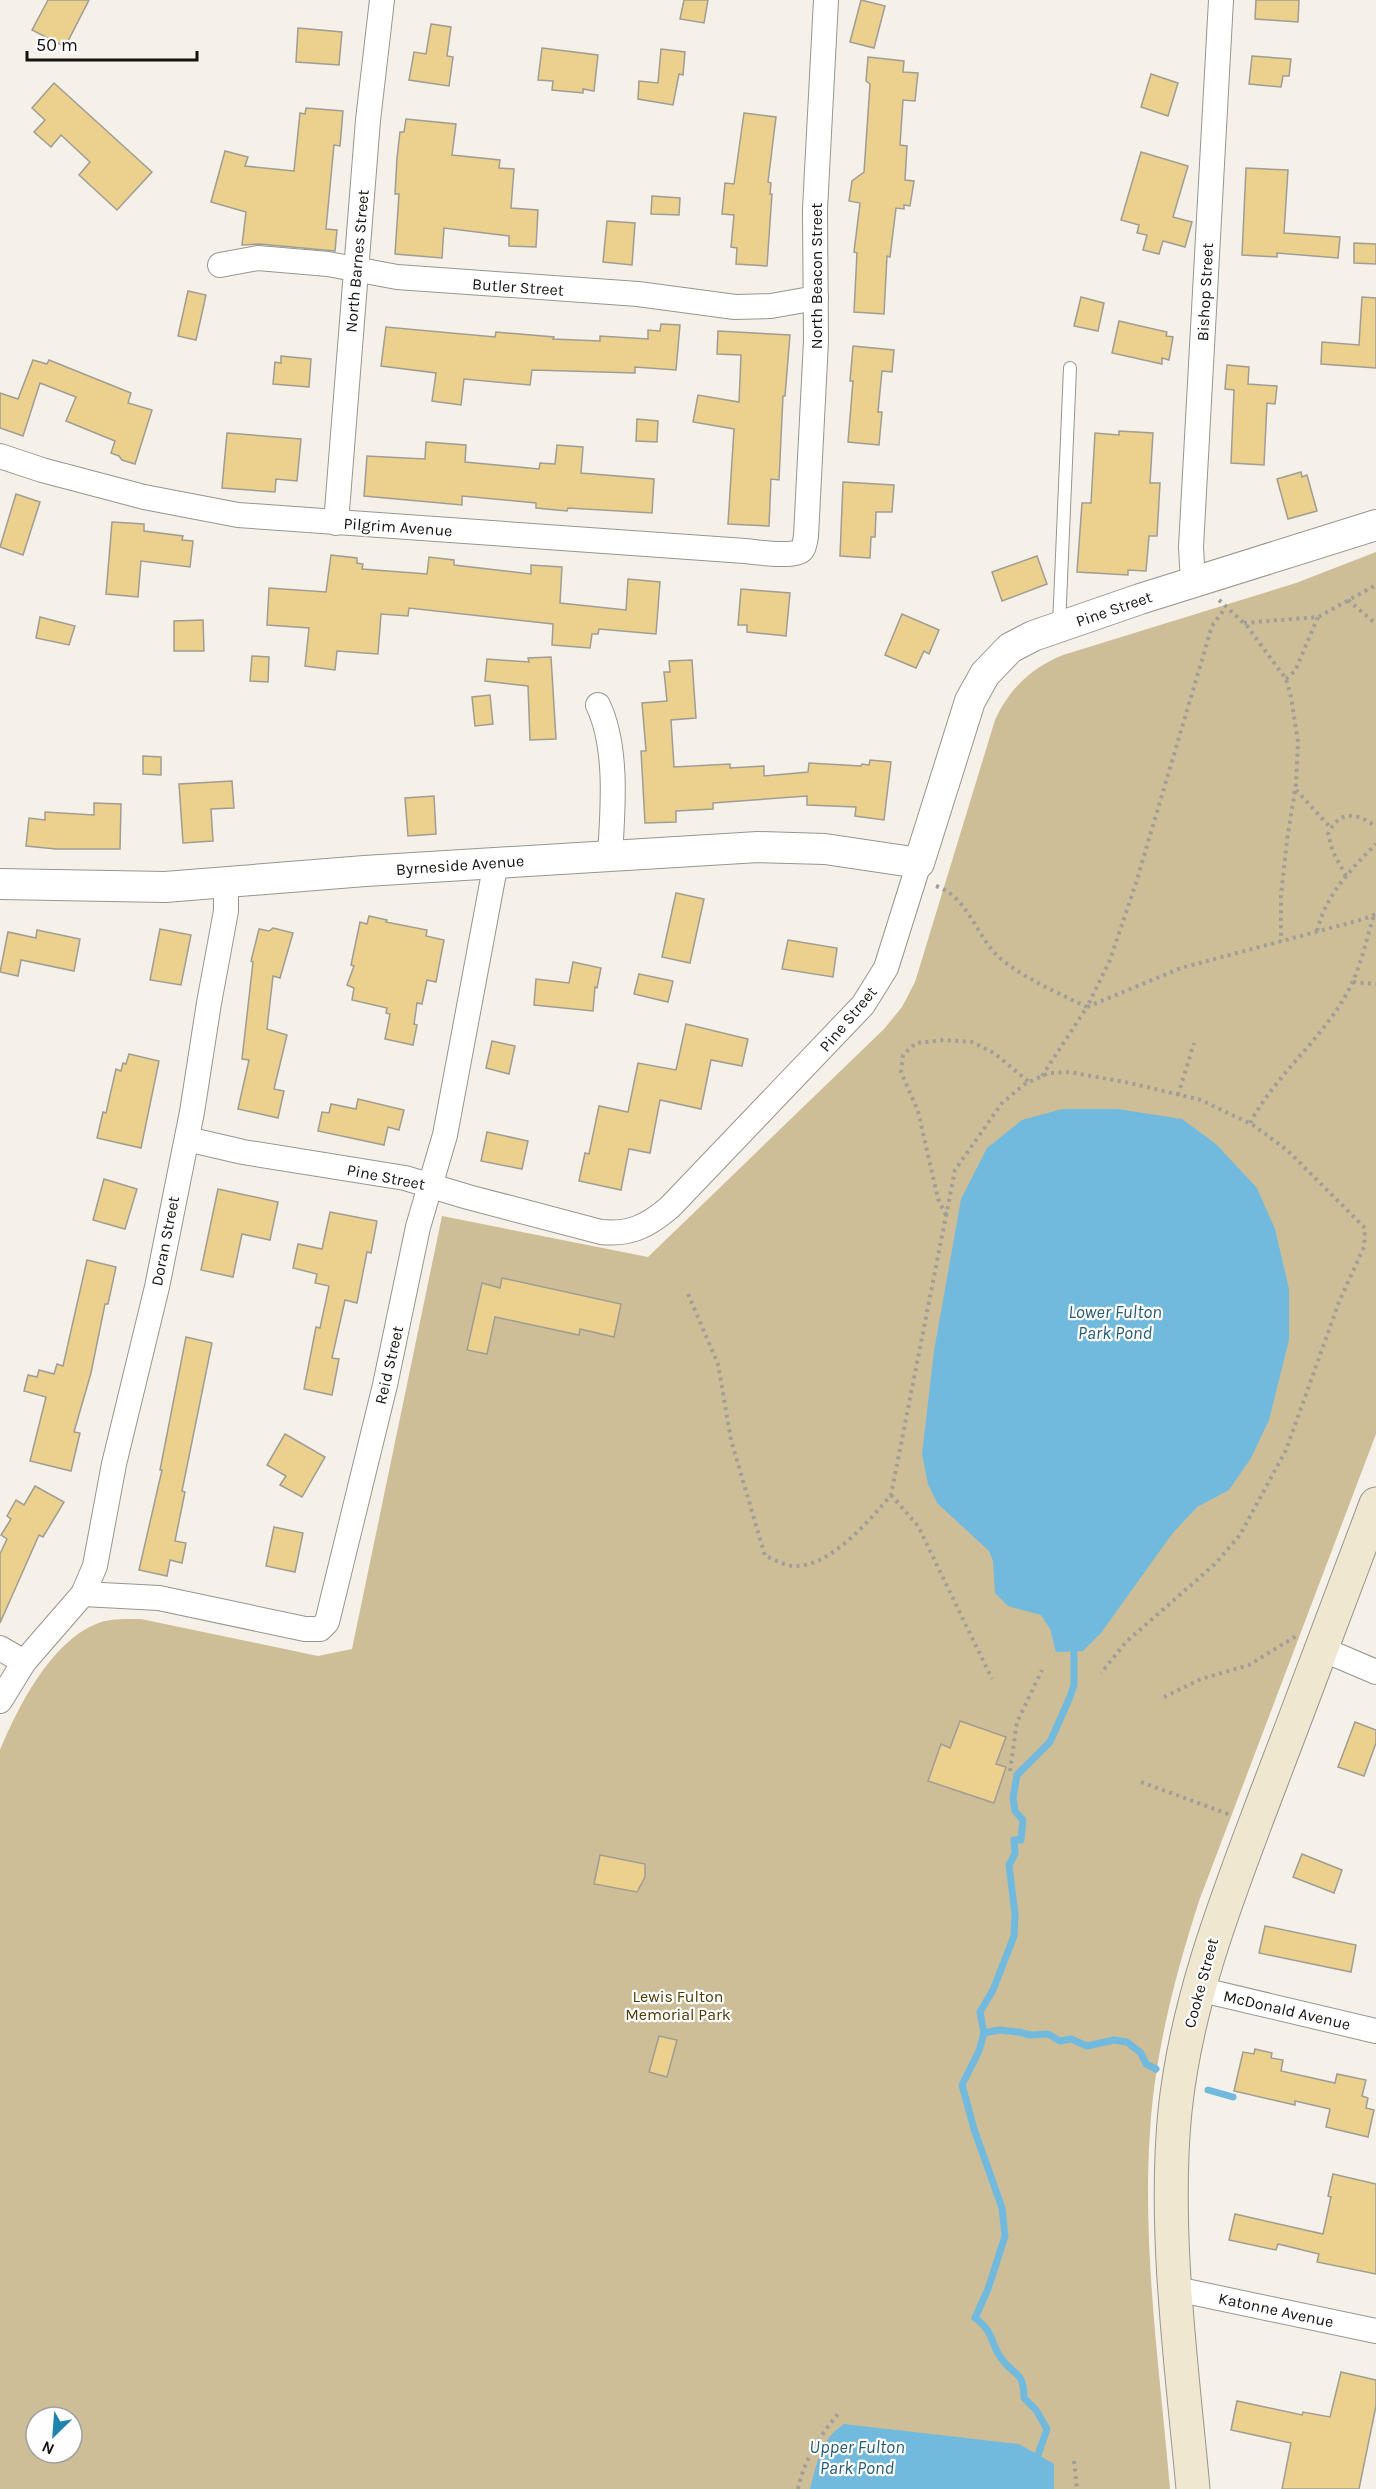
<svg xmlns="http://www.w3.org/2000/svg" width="1376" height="2489" font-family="Karla,sans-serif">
<rect width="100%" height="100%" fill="#f5f1e8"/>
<path fill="#cdbe98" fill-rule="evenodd" d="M 1376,552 L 1376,1434 L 1199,1901 C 1175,1976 1155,2052 1150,2131 C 1142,2250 1160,2370 1170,2489 L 0,2489 L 0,1750 C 18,1707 50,1643 96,1624 C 110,1618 126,1619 141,1619 L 318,1656 L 352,1649 L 442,1216 L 648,1257 L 884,1029 L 902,1007 L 915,982 L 995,720 C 1010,688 1031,668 1063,655 L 1296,583 ZM 36,2417 L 72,2417 L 72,2453 L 36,2453 Z"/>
<g fill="#71bade">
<path d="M 1062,1109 L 1118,1109 L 1182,1119 L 1216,1144 L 1257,1188 L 1275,1229 L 1289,1289 L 1289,1340 L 1269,1420 L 1251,1458 L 1229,1490 L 1197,1507 L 1172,1534 L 1101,1633 L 1083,1651 L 1056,1652 L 1050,1629 L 1041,1615 L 1008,1606 L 995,1593 L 993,1561 L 989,1551 L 937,1503 L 928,1484 L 922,1454 L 934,1351 L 961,1199 L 987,1148 L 1022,1120 Z"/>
<path d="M 844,2424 L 1019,2444 L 1054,2464 L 1054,2489 L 810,2489 C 817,2463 821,2439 844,2424 Z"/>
</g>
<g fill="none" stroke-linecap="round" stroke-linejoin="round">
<g stroke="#71bade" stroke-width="7">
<path d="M 984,2033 L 999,2030 L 1019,2032 L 1030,2035 L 1048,2034 L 1060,2041 L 1071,2039 L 1087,2046 L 1114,2040 L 1127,2042 L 1141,2053 L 1146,2064 L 1156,2069"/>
<path d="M 1208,2090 L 1233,2097"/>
<path d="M 1038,2455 L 1047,2429 L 1036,2410 L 1024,2398 C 1024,2370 1013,2376 1001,2358 C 989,2341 995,2333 975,2318 L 988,2289 L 1005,2236 L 1002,2208 L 974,2129 L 962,2085 L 979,2051 L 984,2033 L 980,2012 L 993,1990 L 1014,1936 L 1015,1914 L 1009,1865 L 1015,1854 L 1014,1840 L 1021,1840 L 1023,1820 L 1015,1811 L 1013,1798 L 1017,1775 L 1050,1742 L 1070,1697 L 1074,1685 L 1074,1652"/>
</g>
</g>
<g fill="#ebd08e" stroke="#a09d94" stroke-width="1.5">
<path d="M 48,0 L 89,0 L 65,47 L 32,30 Z"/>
<path d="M 684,0 L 708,0 L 704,23 L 680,19 Z"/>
<path d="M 861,0 L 885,6 L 874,48 L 850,42 Z"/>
<path d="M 1256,0 L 1299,0 L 1298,22 L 1255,19 Z"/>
<path d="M 431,24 L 451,27 L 447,56 L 453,57 L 449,86 L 409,80 L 414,52 L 426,54 Z"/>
<path d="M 298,28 L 342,32 L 339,65 L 296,62 Z"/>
<path d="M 542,48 L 598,55 L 594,91 L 583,89 L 583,93 L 552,90 L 553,81 L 538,80 Z"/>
<path d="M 661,49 L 685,52 L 683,75 L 679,74 L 673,105 L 638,99 L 639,81 L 658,83 Z"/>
<path d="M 1252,56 L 1291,59 L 1289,76 L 1283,76 L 1281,87 L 1249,84 Z"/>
<path d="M 868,57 L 904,61 L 903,72 L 918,73 L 915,101 L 903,100 L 900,145 L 907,146 L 905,180 L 914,181 L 910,206 L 904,205 L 904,209 L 896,208 L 890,257 L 887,256 L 884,314 L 854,312 L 857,253 L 854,252 L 860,203 L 849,201 L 852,181 L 864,172 L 870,84 L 866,81 Z"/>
<path d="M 1151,74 L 1178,83 L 1168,116 L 1141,107 Z"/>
<path d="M 54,83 L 152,172 L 117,210 L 79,175 L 90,162 L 61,135 L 51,147 L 34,132 L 45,120 L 32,108 Z"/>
<path d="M 306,108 L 343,111 L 340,146 L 334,145 L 326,229 L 337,230 L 335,251 L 259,244 L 242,245 L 246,212 L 211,202 L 225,151 L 248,157 L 245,166 L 294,171 L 300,113 L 305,114 Z"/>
<path d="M 744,113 L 776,117 L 768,182 L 771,183 L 770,194 L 772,194 L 767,266 L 736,264 L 737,248 L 731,247 L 734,215 L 722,214 L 725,183 L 734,184 Z"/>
<path d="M 406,119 L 456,124 L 452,155 L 500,160 L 499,168 L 514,169 L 511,208 L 538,210 L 536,247 L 509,246 L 509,236 L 444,228 L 442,258 L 395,254 L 399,194 L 395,194 L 397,158 L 400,132 L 404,132 Z"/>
<path d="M 1141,152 L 1188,166 L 1173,217 L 1192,222 L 1185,247 L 1163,241 L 1159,254 L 1143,250 L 1147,235 L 1137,233 L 1139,225 L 1121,220 Z"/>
<path d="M 1246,168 L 1288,170 L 1284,233 L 1340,237 L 1338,258 L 1277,253 L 1277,257 L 1242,255 Z"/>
<path d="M 652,196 L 680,198 L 679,215 L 651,214 Z"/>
<path d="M 607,221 L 635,223 L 632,265 L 603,262 Z"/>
<path d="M 1354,243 L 1376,244 L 1376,264 L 1354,263 Z"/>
<path d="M 188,291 L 206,295 L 196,340 L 178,336 Z"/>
<path d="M 1081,297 L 1104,303 L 1098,331 L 1074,326 Z"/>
<path d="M 1362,297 L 1376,298 L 1376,368 L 1321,364 L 1322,342 L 1359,345 Z"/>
<path d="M 1119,321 L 1167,332 L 1166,336 L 1173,337 L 1169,360 L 1162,358 L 1162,364 L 1112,353 Z"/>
<path d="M 661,324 L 680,325 L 676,370 L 635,367 L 635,373 L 532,370 L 530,385 L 464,379 L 461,405 L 432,401 L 436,373 L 381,366 L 386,327 L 495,337 L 496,332 L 554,337 L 553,339 L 600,341 L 600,336 L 648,339 L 648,330 L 660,331 Z"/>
<path d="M 718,331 L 790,335 L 785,396 L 783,396 L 779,480 L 771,479 L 769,526 L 728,524 L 734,429 L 693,422 L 698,395 L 739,402 L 741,355 L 717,354 Z"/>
<path d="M 853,346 L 894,350 L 892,372 L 882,371 L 878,412 L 882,412 L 879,445 L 848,442 L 853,381 L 850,381 Z"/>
<path d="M 281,356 L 311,359 L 309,387 L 273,384 L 275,362 L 281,363 Z"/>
<path d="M 33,360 L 47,364 L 49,360 L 131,393 L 128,403 L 152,410 L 135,464 L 122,460 L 119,456 L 111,453 L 115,441 L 66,421 L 76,397 L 40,383 L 23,436 L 0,428 L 0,393 L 18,399 Z"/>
<path d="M 1227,365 L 1249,367 L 1248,384 L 1277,386 L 1275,404 L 1267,403 L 1264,465 L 1231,463 L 1234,390 L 1225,389 Z"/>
<path d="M 637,419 L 658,421 L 657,442 L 636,441 Z"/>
<path d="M 1119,431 L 1153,433 L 1150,483 L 1160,483 L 1157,536 L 1149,536 L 1146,571 L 1128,570 L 1128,575 L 1077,572 L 1082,503 L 1091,503 L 1095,433 L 1119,435 Z"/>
<path d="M 227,433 L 301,439 L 297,481 L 276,479 L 275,492 L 222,488 Z"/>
<path d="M 426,442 L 466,445 L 465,462 L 539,469 L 540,463 L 555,464 L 557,445 L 583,447 L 581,473 L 654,479 L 652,513 L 568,508 L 567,511 L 536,508 L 536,503 L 462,496 L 462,505 L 364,496 L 367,456 L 425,459 Z"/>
<path d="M 1301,472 L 1302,477 L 1307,475 L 1317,511 L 1288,519 L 1277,479 Z"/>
<path d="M 843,482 L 894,485 L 892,512 L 876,512 L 875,537 L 871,537 L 870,558 L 840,556 Z"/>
<path d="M 16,494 L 40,502 L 23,555 L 0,547 Z"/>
<path d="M 112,522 L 144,524 L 144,531 L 183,536 L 182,540 L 193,541 L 190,567 L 141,561 L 138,597 L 106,594 Z"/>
<path d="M 331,555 L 357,558 L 357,563 L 363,564 L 362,569 L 427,574 L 429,557 L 454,560 L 454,565 L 531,574 L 531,565 L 562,567 L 560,603 L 626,610 L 628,579 L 660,582 L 656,634 L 599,629 L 598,634 L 592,634 L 590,648 L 552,645 L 553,624 L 409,608 L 408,616 L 381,614 L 378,654 L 337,651 L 335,670 L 305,666 L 309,628 L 267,625 L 269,588 L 326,592 Z"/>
<path d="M 1037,556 L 1047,584 L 1002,601 L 992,572 Z"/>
<path d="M 741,589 L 790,593 L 786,636 L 747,632 L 747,625 L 738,625 Z"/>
<path d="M 902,614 L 939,630 L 929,654 L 924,651 L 916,668 L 885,655 Z"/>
<path d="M 40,617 L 75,626 L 69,645 L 36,638 Z"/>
<path d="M 203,620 L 204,651 L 174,651 L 174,621 Z"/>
<path d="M 252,656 L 269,657 L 268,682 L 250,681 Z"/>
<path d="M 551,657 L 556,739 L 530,740 L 528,686 L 485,681 L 487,659 L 529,662 L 528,658 Z"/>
<path d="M 692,660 L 696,718 L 671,720 L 674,767 L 730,764 L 730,768 L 764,766 L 764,776 L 808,772 L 809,763 L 861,766 L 862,764 L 869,765 L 870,760 L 891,762 L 884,820 L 855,816 L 856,807 L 807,805 L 807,796 L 713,803 L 713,809 L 676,811 L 676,822 L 645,823 L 641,751 L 646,751 L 642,703 L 667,701 L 664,672 L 670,672 L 669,661 Z"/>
<path d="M 490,695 L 493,724 L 475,726 L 472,697 Z"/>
<path d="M 143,756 L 161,757 L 161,775 L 143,774 Z"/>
<path d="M 232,781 L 234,808 L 211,809 L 213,841 L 183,843 L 179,784 Z"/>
<path d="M 434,796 L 436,834 L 408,836 L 405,798 Z"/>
<path d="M 94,803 L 121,804 L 120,849 L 56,849 L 26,846 L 29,818 L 45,820 L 45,812 L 94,815 Z"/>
<path d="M 676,893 L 704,899 L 690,963 L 662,957 Z"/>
<path d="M 369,916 L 387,920 L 386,922 L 427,930 L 426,936 L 444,940 L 436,982 L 427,980 L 422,1004 L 417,1003 L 414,1024 L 417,1025 L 413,1045 L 385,1039 L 390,1014 L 386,1013 L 387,1008 L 352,1000 L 354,988 L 347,985 L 354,966 L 351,965 L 360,922 L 367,924 Z"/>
<path d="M 273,928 L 293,933 L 280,978 L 273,976 L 267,1029 L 287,1035 L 274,1089 L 284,1091 L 278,1118 L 238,1109 L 249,1060 L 242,1059 L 253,962 L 251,961 L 259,929 L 269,931 Z"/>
<path d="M 160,929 L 191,935 L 181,985 L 150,980 Z"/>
<path d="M 37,930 L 80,939 L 74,971 L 21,960 L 18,976 L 0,972 L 8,932 L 36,938 Z"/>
<path d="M 788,940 L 837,948 L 833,977 L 782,969 Z"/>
<path d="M 573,962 L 601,968 L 597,988 L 595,987 L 593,1011 L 534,1005 L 536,979 L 569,983 Z"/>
<path d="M 639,974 L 673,981 L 668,1002 L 634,994 Z"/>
<path d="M 686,1024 L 748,1039 L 742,1066 L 711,1060 L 701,1109 L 660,1100 L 650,1153 L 629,1149 L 621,1190 L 579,1181 L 585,1153 L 589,1154 L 599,1106 L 628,1112 L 638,1063 L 676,1070 Z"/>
<path d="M 492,1041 L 515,1046 L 509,1074 L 486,1068 Z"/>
<path d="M 129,1054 L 159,1061 L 141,1148 L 97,1138 L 103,1112 L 106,1113 L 116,1069 L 121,1071 L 123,1063 L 126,1064 Z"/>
<path d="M 358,1099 L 404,1110 L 399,1130 L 388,1127 L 384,1145 L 318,1131 L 322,1112 L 329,1113 L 331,1104 L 356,1109 Z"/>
<path d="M 487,1132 L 528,1141 L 522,1169 L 481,1161 Z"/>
<path d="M 104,1179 L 137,1189 L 125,1229 L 93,1220 Z"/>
<path d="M 218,1189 L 278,1202 L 270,1240 L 242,1234 L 233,1277 L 201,1270 Z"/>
<path d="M 330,1212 L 377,1221 L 371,1253 L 367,1252 L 357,1303 L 345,1300 L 332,1358 L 339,1359 L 332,1395 L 304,1389 L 316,1327 L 320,1328 L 329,1286 L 315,1283 L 317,1274 L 293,1268 L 298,1244 L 322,1249 Z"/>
<path d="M 87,1260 L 116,1267 L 108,1304 L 105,1304 L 91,1373 L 74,1432 L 80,1433 L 71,1471 L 30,1461 L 46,1397 L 24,1391 L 28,1375 L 37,1377 L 39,1370 L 54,1374 L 57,1364 L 63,1366 Z"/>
<path d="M 502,1278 L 621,1304 L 614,1337 L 580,1329 L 579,1335 L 495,1317 L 487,1354 L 467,1350 L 482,1283 L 500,1288 Z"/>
<path d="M 186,1337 L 212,1343 L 182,1491 L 185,1492 L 175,1541 L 186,1543 L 182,1563 L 170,1560 L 167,1576 L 139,1570 L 162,1470 L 160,1470 Z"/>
<path d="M 285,1434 L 325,1457 L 302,1497 L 280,1485 L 286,1476 L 267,1465 Z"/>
<path d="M 35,1486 L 64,1502 L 43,1537 L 39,1535 L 0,1623 L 0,1554 L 7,1539 L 1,1535 L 11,1519 L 7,1516 L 16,1500 L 24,1505 Z"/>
<path d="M 274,1527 L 303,1533 L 295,1572 L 266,1566 Z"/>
<path d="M 960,1721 L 1006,1737 L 996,1764 L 1006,1767 L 994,1803 L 928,1781 L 941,1744 L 950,1748 Z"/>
<path d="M 1355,1722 L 1376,1730 L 1376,1743 L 1364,1776 L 1338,1767 Z"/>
<path d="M 1302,1854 L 1342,1870 L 1334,1893 L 1293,1877 Z"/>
<path d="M 600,1855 L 645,1864 L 645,1877 L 637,1892 L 594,1884 Z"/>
<path d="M 1265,1926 L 1356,1945 L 1351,1972 L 1259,1953 Z"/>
<path d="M 659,2036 L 677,2040 L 667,2077 L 649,2072 Z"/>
<path d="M 1255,2049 L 1272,2053 L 1271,2058 L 1283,2060 L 1281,2071 L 1335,2083 L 1337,2074 L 1366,2080 L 1362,2096 L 1368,2098 L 1366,2108 L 1374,2110 L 1368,2137 L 1326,2127 L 1330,2109 L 1295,2101 L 1295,2105 L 1234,2091 L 1243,2052 L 1254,2054 Z"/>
<path d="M 1333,2174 L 1376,2184 L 1376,2274 L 1317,2262 L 1319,2254 L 1278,2244 L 1276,2250 L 1229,2240 L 1235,2214 L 1323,2234 L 1331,2197 L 1328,2196 Z"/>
<path d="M 1341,2372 L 1376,2380 L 1376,2406 L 1359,2489 L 1282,2489 L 1291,2443 L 1231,2430 L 1237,2401 L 1302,2415 L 1303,2412 L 1330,2417 Z"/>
</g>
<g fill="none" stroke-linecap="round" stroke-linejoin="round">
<g stroke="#98958d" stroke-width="14">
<path id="service" d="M 1059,626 L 1070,368"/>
</g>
<g stroke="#98958d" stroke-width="26">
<g id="minor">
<path d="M 220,265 L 258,258 L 328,264 L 397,277 L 638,294 L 735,307 L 771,306 L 816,298"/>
<path d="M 0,456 L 42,470 L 144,497 L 238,515 L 745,551 C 756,552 794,558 802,550 C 805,546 805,540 806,536 L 816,341 L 815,209 L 826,0"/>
<path d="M 336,523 L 368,120 L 382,0"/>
<path d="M 1193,583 L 1191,547 L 1221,0"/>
<path d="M 598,705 C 618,747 613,809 610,855"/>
<path d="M 187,1139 L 243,1152 L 405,1178 L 468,1197 L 601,1232 C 630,1235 648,1226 670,1207 L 863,1005 L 886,968 L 919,863"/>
<path d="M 83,1594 L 159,1598 L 305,1629 L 320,1629 L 327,1622 L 385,1385 L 418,1227 L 445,1135 L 496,862"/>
<path d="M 0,1648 L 24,1662"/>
<path d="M 1322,1649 L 1376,1672"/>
<path d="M 0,1701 L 24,1662 L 83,1594 L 95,1566 L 114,1464 L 157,1287 L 192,1112 L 209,1003 L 226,911 L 226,882"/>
<path d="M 1198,1989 L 1376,2031"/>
<path d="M 1176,2289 L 1376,2331"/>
</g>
</g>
<g stroke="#98958d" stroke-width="32">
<path id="tertiary" d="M 0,884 L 165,887 L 365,871 L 758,847 L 825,849 L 919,863 L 970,701 L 985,674 L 1010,648 L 1033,636 L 1140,599 L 1376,525"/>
</g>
<g stroke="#98958d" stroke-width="35">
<path id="secondary" d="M 1193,2489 C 1182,2367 1163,2232 1175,2111 C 1187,1997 1229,1893 1269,1787 C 1305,1693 1340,1599 1376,1504"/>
</g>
<g stroke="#a19e97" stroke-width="4" stroke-dasharray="3 4.5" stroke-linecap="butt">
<path d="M 1219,600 L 1247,626 L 1286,679 L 1291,697 L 1298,742 L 1296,784 L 1287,840 L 1281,896 L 1281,941"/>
<path d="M 1348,600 L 1376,624"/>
<path d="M 1244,623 L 1318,617 L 1376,585"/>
<path d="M 1286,679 L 1295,671 L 1318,617"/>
<path d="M 1296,790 L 1331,828"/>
<path d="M 1346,876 L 1333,852 L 1328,834 C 1339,810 1357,812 1376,827"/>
<path d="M 936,886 C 972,899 976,942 1006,963 C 1030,981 1060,994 1087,1007 L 1110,960 L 1136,883 L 1212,626 L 1225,608"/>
<path d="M 1317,931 C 1326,895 1350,870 1376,844"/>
<path d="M 1353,982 L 1376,984"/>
<path d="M 1042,1076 L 1087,1007 L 1181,968 L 1364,919 L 1376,914"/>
<path d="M 1178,1095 L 1194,1043"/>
<path d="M 1250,1123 C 1277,1072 1330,1033 1353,981 C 1362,961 1367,937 1374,915"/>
<path d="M 946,1215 L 938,1199 L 918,1111 L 901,1072 L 903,1055 L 916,1043 L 944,1040 L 972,1042 L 994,1053 L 1029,1082"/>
<path d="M 688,1294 L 718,1364 L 731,1440 L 765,1556 C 774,1559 787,1567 796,1566 C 831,1566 870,1520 891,1495 L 955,1170 L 1002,1103 L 1025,1084 L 1049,1073 L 1069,1072 L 1130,1083 L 1201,1100 L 1253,1125 L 1287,1150 L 1365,1228 L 1364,1247 L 1339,1302 L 1286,1450 L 1240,1535 L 1215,1564 L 1126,1642 L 1101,1673"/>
<path d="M 891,1495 L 918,1526 L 992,1679"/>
<path d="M 1164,1697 L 1201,1679 L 1249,1665 L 1296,1636"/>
<path d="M 1010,1771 L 1017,1722 L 1042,1670"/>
<path d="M 1141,1782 L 1231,1815"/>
<path d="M 1074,2461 L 1077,2489"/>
<path d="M 798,2489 C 804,2460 820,2435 839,2413"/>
</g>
<use href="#service" stroke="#fff" stroke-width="12"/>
<use href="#minor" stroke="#fff" stroke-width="24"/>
<use href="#tertiary" stroke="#fff" stroke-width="30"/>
<use href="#secondary" stroke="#f0e7d0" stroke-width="33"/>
</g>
<g text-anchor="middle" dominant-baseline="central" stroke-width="4.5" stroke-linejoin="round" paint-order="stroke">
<g font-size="16" fill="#151411" stroke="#fefefe">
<text transform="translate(357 261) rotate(-85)">North Barnes Street</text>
<text transform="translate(816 276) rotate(-90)">North Beacon Street</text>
<text transform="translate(518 287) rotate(4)">Butler Street</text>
<text transform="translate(1205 292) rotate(-87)">Bishop Street</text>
<text transform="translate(398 527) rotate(4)">Pilgrim Avenue</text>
<text transform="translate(1114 609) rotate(-19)">Pine Street</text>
<text transform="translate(460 865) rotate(-4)">Byrneside Avenue</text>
<text transform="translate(848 1019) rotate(-50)">Pine Street</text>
<text transform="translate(386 1177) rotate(11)">Pine Street</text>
<text transform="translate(165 1241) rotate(-79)">Doran Street</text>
<text transform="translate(389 1365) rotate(-77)">Reid Street</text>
<text transform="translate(1201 1983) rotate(-75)">Cooke Street</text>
<text transform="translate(1287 2010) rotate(13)">McDonald Avenue</text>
<text transform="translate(1276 2310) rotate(12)">Katonne Avenue</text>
</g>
<g font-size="16" fill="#4d3b03" stroke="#fefefe">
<text x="678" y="1996">Lewis Fulton<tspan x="678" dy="18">Memorial Park</tspan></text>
</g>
<g font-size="18" font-style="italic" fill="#245c76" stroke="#fefefe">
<text x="1115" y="1312">Lower Fulton<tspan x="1115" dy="21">Park Pond</tspan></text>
<text x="857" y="2447">Upper Fulton<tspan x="857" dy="21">Park Pond</tspan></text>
</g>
</g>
<g transform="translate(54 2435) rotate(205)"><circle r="28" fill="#fefefe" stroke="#a1a09f" stroke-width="1.5"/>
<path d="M0-4.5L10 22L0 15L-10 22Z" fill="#1e84ad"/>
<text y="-9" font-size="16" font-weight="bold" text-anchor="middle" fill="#151411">N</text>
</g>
<path d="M27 51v9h170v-9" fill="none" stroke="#151411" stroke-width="3"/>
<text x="36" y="51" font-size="18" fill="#151411" stroke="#fefefe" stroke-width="4.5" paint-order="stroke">50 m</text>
</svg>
